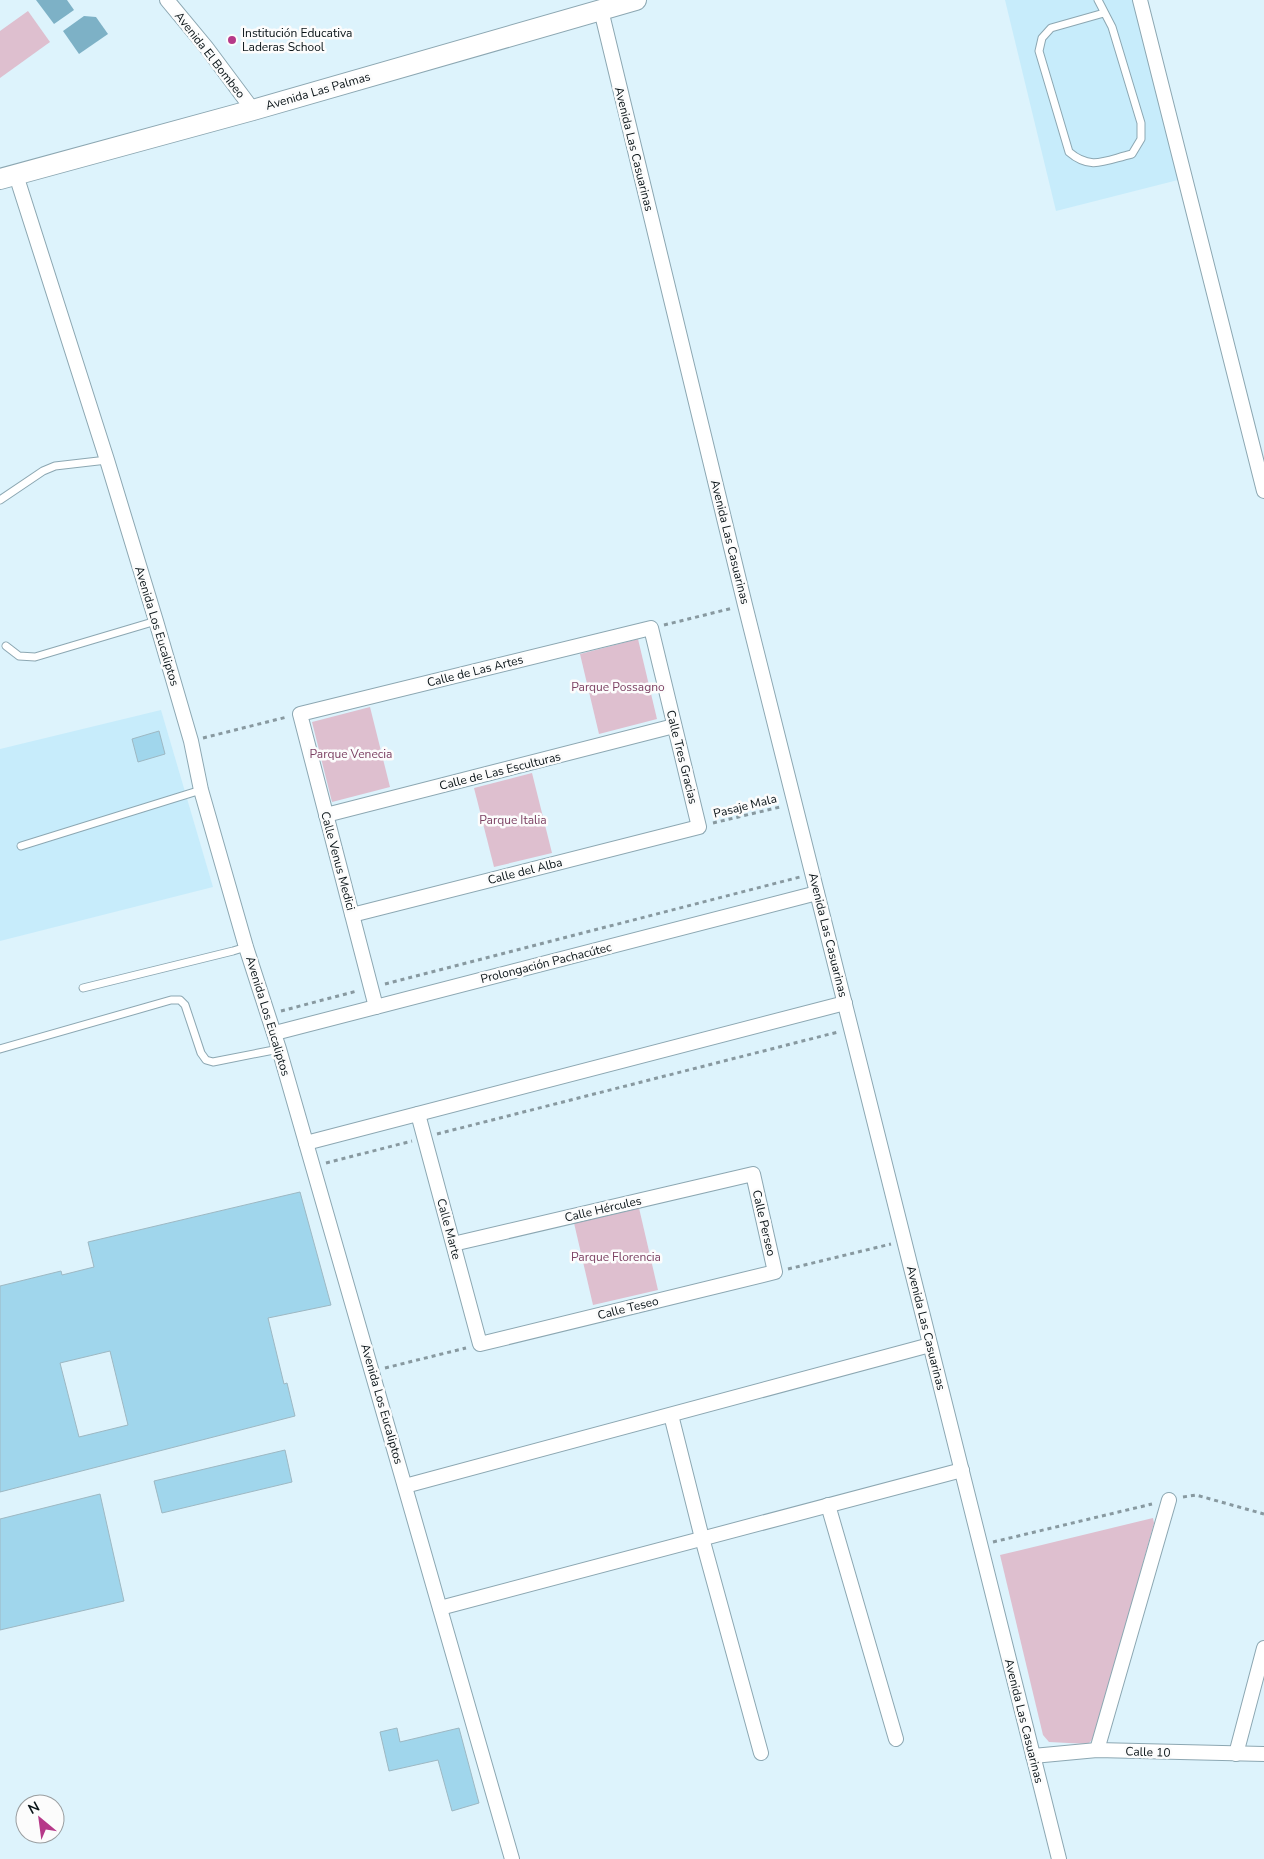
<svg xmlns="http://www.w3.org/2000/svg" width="1264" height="1859" font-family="'Nunito Sans',sans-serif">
<rect width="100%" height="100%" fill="#ddf3fc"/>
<g fill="#c7ecfb">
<path d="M 1005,0 L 1135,0 L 1178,180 L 1056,211 Z"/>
<path d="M 161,710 L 213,887 L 0,941 L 0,749 Z"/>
</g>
<g fill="#debfcf">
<path d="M 28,11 L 50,42 L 0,78 L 0,31 Z"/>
<path d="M 638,639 L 657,719 L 599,734 L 580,654 Z"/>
<path d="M 370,707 L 390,787 L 332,802 L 312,722 Z"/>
<path d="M 532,773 L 552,853 L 494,867 L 474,788 Z"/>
<path d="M 639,1208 L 658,1290 L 593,1305 L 574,1223 Z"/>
<path d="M 1153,1518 L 1154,1523 L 1095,1737 L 1088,1744 L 1049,1742 L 1043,1735 L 1000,1555 Z"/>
</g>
<g fill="#7db1c6">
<path d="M 36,0 L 67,0 L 74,10 L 54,24 Z"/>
<path d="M 84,16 L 96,17 L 108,34 L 79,54 L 63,31 Z"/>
</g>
<g fill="#a0d6ec" stroke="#9db8c3" fill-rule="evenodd">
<path d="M 159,731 L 165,754 L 138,762 L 132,739 Z"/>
<path d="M 300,1192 L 331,1305 L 268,1318 L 284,1384 L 287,1383 L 295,1416 L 0,1492 L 0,1286 L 61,1271 L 62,1275 L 94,1267 L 88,1242 ZM 110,1351 L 128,1425 L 79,1437 L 60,1363 Z"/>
<path d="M 285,1450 L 292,1482 L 162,1513 L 154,1481 Z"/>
<path d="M 100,1494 L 124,1601 L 0,1630 L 0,1519 Z"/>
<path d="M 397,1728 L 400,1742 L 459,1728 L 479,1803 L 452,1811 L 438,1760 L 389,1771 L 380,1732 Z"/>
</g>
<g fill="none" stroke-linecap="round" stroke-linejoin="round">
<g stroke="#8ca7b2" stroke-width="9">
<g id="lane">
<path d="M 1098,0 L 1112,27 L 1141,123 L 1141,139 L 1132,154 C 1106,160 1091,171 1069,152 L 1039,51 L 1042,38 L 1051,28 L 1104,13"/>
<path d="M 0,500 L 43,471 L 55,466 L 107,460"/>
<path d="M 6,646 L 19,656 L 35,657 L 156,621"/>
<path d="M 21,846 L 201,790"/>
<path d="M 83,988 L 233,951 L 246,947"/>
<path d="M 0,1049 L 171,1000 L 180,1000 L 185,1005 L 201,1053 L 206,1060 L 213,1062 L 279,1049"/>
</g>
</g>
<g stroke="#8ca7b2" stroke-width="16">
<g id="street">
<path d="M 167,0 L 206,47 L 253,110"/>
<path d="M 1140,0 L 1264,491"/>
<path d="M 601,10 L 745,605 L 1059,1859"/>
<path d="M 16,175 L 107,460 L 156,621 L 191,741 L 201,790 L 246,947 L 279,1049 L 512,1859"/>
<path d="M 326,815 L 674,726"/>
<path d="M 352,915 L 699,827 L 651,628 L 300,714 L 376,1007"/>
<path d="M 275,1033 L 817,893"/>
<path d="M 418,1114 L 480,1344 L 775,1272 L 753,1174 L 453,1244"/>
<path d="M 306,1143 L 845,1003"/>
<path d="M 671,1415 L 702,1538 L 761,1753"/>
<path d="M 405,1486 L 930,1345"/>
<path d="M 828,1505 L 896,1739"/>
<path d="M 440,1608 L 962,1470"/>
<path d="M 1097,1750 L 1169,1500"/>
<path d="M 1236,1754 L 1264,1648"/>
<path d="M 1033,1756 L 1097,1750 L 1264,1754"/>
</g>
</g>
<g stroke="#8ca7b2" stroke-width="22">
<path id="secondary" d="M 0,179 L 253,110 L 636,0"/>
</g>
<g stroke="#8899a0" stroke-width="3" stroke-dasharray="4 4" stroke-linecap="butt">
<path d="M 664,625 L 733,608"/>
<path d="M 203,738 L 287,717"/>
<path d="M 713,823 L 780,807"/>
<path d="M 385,984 L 800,877"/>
<path d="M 281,1011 L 357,991"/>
<path d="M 437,1134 L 838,1032"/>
<path d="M 326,1163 L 412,1141"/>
<path d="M 788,1269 L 891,1244"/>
<path d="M 385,1368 L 466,1348"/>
<path d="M 1183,1497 L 1196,1495 L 1264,1514"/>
<path d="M 993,1542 L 1152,1504"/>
</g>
<use href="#lane" stroke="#fff" stroke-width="7"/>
<use href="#street" stroke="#fff" stroke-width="14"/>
<use href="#secondary" stroke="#fff" stroke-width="20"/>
</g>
<circle fill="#b63989" stroke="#fcfcfc" stroke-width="2" cx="232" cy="40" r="5"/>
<g text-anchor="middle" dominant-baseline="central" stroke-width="5" stroke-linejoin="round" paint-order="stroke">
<g font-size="12" fill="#081216" stroke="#fcfcfc" text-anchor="start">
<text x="242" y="33">Institución Educativa<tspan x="242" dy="14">Laderas School</tspan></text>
</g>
<g font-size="12" fill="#081216" stroke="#fcfcfc">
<text transform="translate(210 55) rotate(52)">Avenida El Bombeo</text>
<text transform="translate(318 91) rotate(-16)">Avenida Las Palmas</text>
<text transform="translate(634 149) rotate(76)">Avenida Las Casuarinas</text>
<text transform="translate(730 542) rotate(76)">Avenida Las Casuarinas</text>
<text transform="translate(157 626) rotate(73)">Avenida Los Eucaliptos</text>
<text transform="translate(475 671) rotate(-14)">Calle de Las Artes</text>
<text transform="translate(682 757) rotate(76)">Calle Tres Gracias</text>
<text transform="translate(500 771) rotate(-14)">Calle de Las Esculturas</text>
<text transform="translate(745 806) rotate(-14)">Pasaje Mala</text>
<text transform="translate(338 861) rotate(75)">Calle Venus Medici</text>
<text transform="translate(525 871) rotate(-14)">Calle del Alba</text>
<text transform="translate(828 935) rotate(76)">Avenida Las Casuarinas</text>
<text transform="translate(546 963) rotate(-14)">Prolongación Pachacútec</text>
<text transform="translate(268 1016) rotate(73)">Avenida Los Eucaliptos</text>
<text transform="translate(603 1209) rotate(-13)">Calle Hércules</text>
<text transform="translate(764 1223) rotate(77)">Calle Perseo</text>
<text transform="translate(449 1229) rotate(75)">Calle Marte</text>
<text transform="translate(628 1308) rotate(-14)">Calle Teseo</text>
<text transform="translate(926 1328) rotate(76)">Avenida Las Casuarinas</text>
<text transform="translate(382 1404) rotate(74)">Avenida Los Eucaliptos</text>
<text transform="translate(1024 1721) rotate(76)">Avenida Las Casuarinas</text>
<text transform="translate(1148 1752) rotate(2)">Calle 10</text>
</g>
<g font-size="12" fill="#7c4163" stroke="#fcfcfc">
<text x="618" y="687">Parque Possagno</text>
<text x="351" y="754">Parque Venecia</text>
<text x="513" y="820">Parque Italia</text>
<text x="616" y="1257">Parque Florencia</text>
</g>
</g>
<g transform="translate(40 1819) rotate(331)"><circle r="24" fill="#fcfcfc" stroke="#9a9ea0"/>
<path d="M0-4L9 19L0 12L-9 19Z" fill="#b63989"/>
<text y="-8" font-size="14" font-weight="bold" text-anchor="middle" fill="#081216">N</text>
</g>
</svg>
